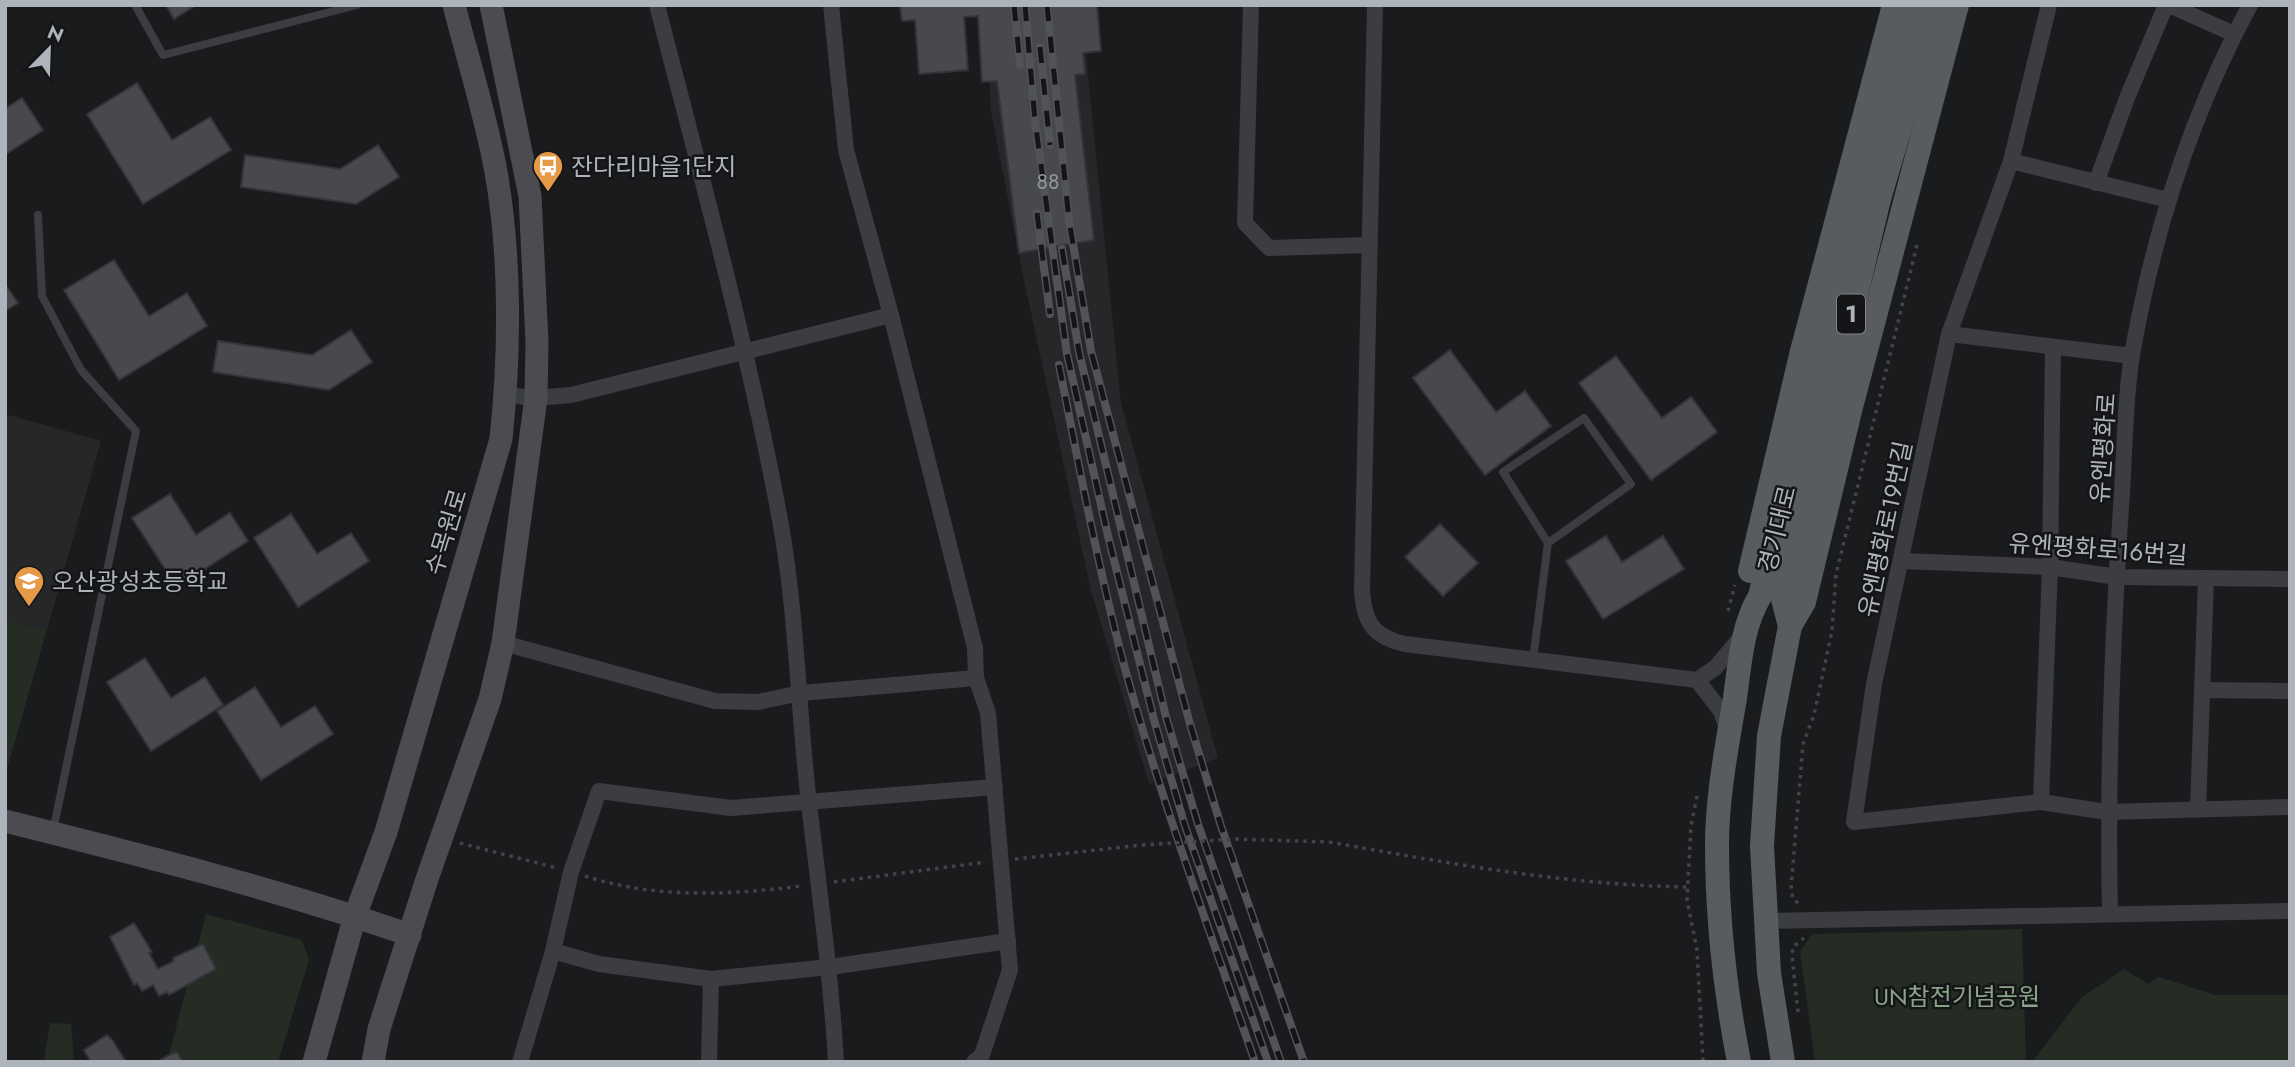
<svg xmlns="http://www.w3.org/2000/svg" width="2295" height="1067" font-family="Jost,'Noto Sans KR',sans-serif">
<rect width="100%" height="100%" fill="#1a1b1c"/>
<g fill="#262729">
<path d="M 986,5 L 1081,5 L 1121,403 L 1218,758 L 1149,784 L 1091,591 L 1024,280 L 991,112 Z"/>
<path d="M 5,414 L 101,441 L 5,776 Z"/>
</g>
<g fill="#242c24">
<path d="M 5,620 L 46,631 L 9,761 L 5,759 Z"/>
<path d="M 206,914 L 302,940 L 309,960 L 278,1062 L 167,1062 Z"/>
<path d="M 2022,929 L 2026,1062 L 1815,1062 L 1800,952 L 1812,934 Z"/>
<path d="M 2124,969 L 2148,984 L 2159,977 L 2215,995 L 2290,995 L 2290,1062 L 2032,1062 L 2082,997 Z"/>
<path d="M 50,1023 L 71,1024 L 74,1062 L 44,1062 Z"/>
</g>
<g fill="#47494c" stroke="#343538" stroke-width="2">
<path d="M 166,5 L 196,5 L 174,19 Z"/>
<path d="M 900,5 L 1097,5 L 1101,51 L 1083,53 L 1085,74 L 1075,75 L 1094,240 L 1019,253 L 997,81 L 982,82 L 978,16 L 964,17 L 968,70 L 919,74 L 915,20 L 902,21 Z"/>
<path d="M 137,83 L 172,140 L 210,117 L 231,150 L 143,204 L 87,114 Z"/>
<path d="M 22,98 L 43,130 L 5,155 L 5,109 Z"/>
<path d="M 378,145 L 399,177 L 356,204 L 241,187 L 245,155 L 340,169 Z"/>
<path d="M 114,260 L 149,316 L 187,293 L 207,326 L 119,380 L 64,290 Z"/>
<path d="M 5,284 L 18,303 L 5,311 Z"/>
<path d="M 351,330 L 372,362 L 329,390 L 213,372 L 218,341 L 312,355 Z"/>
<path d="M 1450,350 L 1496,412 L 1525,391 L 1551,426 L 1485,475 L 1413,378 Z"/>
<path d="M 1616,356 L 1662,418 L 1691,397 L 1717,432 L 1651,480 L 1579,383 Z"/>
<path d="M 170,494 L 196,535 L 230,513 L 248,541 L 177,587 L 132,518 Z"/>
<path d="M 291,514 L 317,554 L 351,533 L 369,561 L 298,607 L 254,538 Z"/>
<path d="M 1440,524 L 1478,563 L 1443,596 L 1405,557 Z"/>
<path d="M 1606,536 L 1622,562 L 1663,536 L 1684,569 L 1603,619 L 1566,561 Z"/>
<path d="M 145,658 L 171,698 L 205,677 L 223,705 L 151,751 L 107,682 Z"/>
<path d="M 255,687 L 281,727 L 315,706 L 333,734 L 261,780 L 217,711 Z"/>
<path d="M 134,923 L 152,952 L 149,953 L 158,969 L 174,961 L 173,958 L 203,944 L 216,969 L 169,995 L 167,992 L 159,996 L 153,985 L 142,991 L 137,983 L 134,985 L 110,937 Z"/>
<path d="M 107,1035 L 113,1041 L 126,1062 L 91,1062 L 84,1050 Z"/>
<path d="M 177,1052 L 183,1062 L 157,1062 L 169,1055 Z"/>
</g>
<g fill="none" stroke-linecap="round" stroke-linejoin="round">
<g stroke="#424448" stroke-width="3.5" stroke-dasharray="3.5 5" stroke-linecap="butt">
<path d="M 1728,611 L 1735,585"/>
<path d="M 1697,796 L 1691,826 L 1687,900 L 1697,950 L 1703,1062"/>
<path d="M 1329,842 C 1448,863 1565,885 1687,887"/>
<path d="M 460,843 L 557,868"/>
<path d="M 1015,859 L 1142,845"/>
<path d="M 585,876 C 656,899 729,895 802,886"/>
<path d="M 834,882 L 986,862"/>
<path d="M 1798,903 L 1793,899 L 1791,889 L 1803,744 L 1814,715 L 1832,631 L 1836,574 L 1917,245"/>
<path d="M 1798,1012 L 1792,956 L 1793,947 L 1804,938"/>
</g>
<g stroke="#3b3d41" stroke-width="8">
<path d="M 135,5 L 163,55 L 357,5"/>
<path d="M 38,215 L 42,296 L 81,370 L 136,431 L 53,831"/>
<path d="M 1533,660 L 1548,543 L 1503,472 L 1584,418 L 1631,484 L 1548,543"/>
</g>
<g stroke="#3b3d41" stroke-width="16">
<path d="M 657,5 C 701,176 748,346 780,520 C 797,614 798,710 809,804 C 819,890 831,975 836,1062"/>
<path d="M 1251,5 L 1245,223 L 1269,248 L 1370,245"/>
<path d="M 1375,5 L 1362,591 C 1364,622 1373,637 1405,644 L 1697,680 L 1715,668 L 1743,635"/>
<path d="M 2049,5 L 2011,161 L 1949,334 L 1874,684 L 1854,822 L 2041,802 L 2107,812 L 2290,807"/>
<path d="M 2169,5 L 2234,34"/>
<path d="M 2011,161 L 2168,200"/>
<path d="M 2096,183 L 2127,98 L 2166,5"/>
<path d="M 1949,334 L 2132,356"/>
<path d="M 506,395 L 536,398 L 571,395 L 891,315 L 846,150 L 831,5"/>
<path d="M 1903,561 L 2050,567 L 2117,577 L 2290,579"/>
<path d="M 503,643 L 715,701 L 758,702 L 801,693 L 976,678 L 975,648 L 891,315"/>
<path d="M 1697,680 L 1721,711 L 1727,728"/>
<path d="M 2202,690 L 2290,691"/>
<path d="M 2041,802 L 2050,567 L 2053,347"/>
<path d="M 2198,809 L 2206,578"/>
<path d="M 2110,914 C 2107,778 2112,643 2121,507 C 2125,457 2124,404 2132,355 C 2153,234 2192,113 2250,5"/>
<path d="M 1765,921 L 2290,911"/>
<path d="M 553,951 L 599,964 L 711,979 L 830,967 L 1008,941"/>
<path d="M 520,1062 L 553,951 L 571,872 L 599,791 L 731,808 L 995,787"/>
<path d="M 709,1062 L 711,979"/>
<path d="M 974,1062 L 982,1055 L 1010,970 L 988,713 L 976,678"/>
</g>
<g stroke="#4a4c51" stroke-width="23">
<path d="M 5,821 C 141,855 277,889 410,935"/>
<path d="M 314,1062 L 355,916 L 386,832 L 501,439 C 510,354 511,257 496,172 C 486,116 468,60 454,5"/>
<path d="M 373,1062 L 379,1029 L 427,879 L 490,699 L 503,643 L 536,398 L 537,342 L 530,196 L 491,5"/>
</g>
<g stroke="#585b60" stroke-width="24">
<path d="M 1750,571 L 1802,351 L 1894,5"/>
<path d="M 1790,626 L 1804,602 L 1851,407 L 1957,5"/>
<path d="M 1739,1062 C 1725,990 1717,918 1717,845 C 1717,796 1727,746 1735,698 C 1740,662 1742,626 1760,596 L 1839,276 L 1917,5"/>
<path d="M 1783,1062 L 1769,973 L 1762,846 L 1769,736 L 1790,626 L 1783,599 L 1879,199 L 1936,5"/>
</g>
<g stroke="#515358" stroke-width="8">
<g id="rail">
<path d="M 1014,5 L 1020,64"/>
<path d="M 1025,5 L 1035,121 L 1067,354 L 1108,536 L 1154,720 L 1185,826 L 1268,1062"/>
<path d="M 1047,5 L 1069,220 L 1091,351 L 1190,724 L 1221,826 L 1304,1062"/>
<path d="M 1040,47 L 1050,145"/>
<path d="M 1037,213 L 1050,314"/>
<path d="M 1062,249 L 1079,352 L 1166,717 L 1198,824 L 1281,1062"/>
<path d="M 1059,365 C 1078,461 1096,556 1120,650 C 1157,790 1208,925 1255,1062"/>
</g>
</g>
<use href="#rail" stroke="#151517" stroke-width="5" stroke-dasharray="16" stroke-linecap="butt"/>
<path stroke="#424448" stroke-width="3.5" stroke-dasharray="3.5 5" stroke-linecap="butt" d="M 1142,845 L 1235,839 L 1329,842"/>
</g>
<defs>
<g id="bus-pin" transform="scale(1.575)"><path d="M0 17L-7.5 6A9.5 9.5 0 1 1 7.5 6Z" fill="#e69a48" stroke="#151517"/><path d="M-5-6H5V4H4V6H2V4H-2V6H-4V4H-5ZM-3.5-4V0h7V-4ZM-3.5 1.2v1.5H-2V1.2ZM2 1.2v1.5H3.5V1.2Z" fill="#fff"/></g>
<g id="school-pin" transform="scale(1.575)"><path d="M0 17L-7.5 6A9.5 9.5 0 1 1 7.5 6Z" fill="#e69a48" stroke="#151517"/><path d="M0-5L7-2L0 1L-7-2ZM-4 1L0 2.5L4 1V4Q0 6-4 4Z" fill="#fff"/></g>
</defs>
<g fill-rule="evenodd">
<use href="#bus-pin" x="548" y="166"/>
<use href="#school-pin" x="29" y="581"/>
</g>
<g text-anchor="middle" dominant-baseline="central" stroke-width="5" stroke-linejoin="round" paint-order="stroke">
<g font-size="21" fill="#94999f">
<text x="1048" y="182">88</text>
</g>
<rect fill="#151517" stroke="#80848a" stroke-width="2" x="1837" y="294.5" width="28" height="39" rx="5"/>
<g font-size="23" font-weight="bold" fill="#aeb4bb">
<text x="1851" y="314">1</text>
</g>
<g font-size="24" fill="#aeb4bb" stroke="#151517" text-anchor="start">
<text x="571" y="166">잔다리마을1단지</text>
<text x="52" y="581">오산광성초등학교</text>
</g>
<g font-size="24" fill="#aeb4bb" stroke="#151517">
<text transform="translate(2103 448) rotate(-86)">유엔평화로</text>
<text transform="translate(1777 529) rotate(-76)">경기대로</text>
<text transform="translate(1885 529) rotate(-78)">유엔평화로19번길</text>
<text transform="translate(446 532) rotate(-73)">수목원로</text>
<text transform="translate(2098 549) rotate(4)">유엔평화로16번길</text>
</g>
<g font-size="24" fill="#89a486" stroke="#151517">
<text x="1957" y="996">UN참전기념공원</text>
</g>
</g>
<rect width="2295" height="1067" fill="none" stroke="#aeb4bb" stroke-width="14"/>
<g transform="translate(49 49) rotate(23)" stroke="#151517" stroke-width="5" paint-order="stroke">
<path d="M0-5L12 26L0 18L-12 26Z" fill="#aeb4bb"/>
<text y="-10" font-size="19" font-weight="bold" text-anchor="middle" fill="#aeb4bb">N</text>
</g>
</svg>
